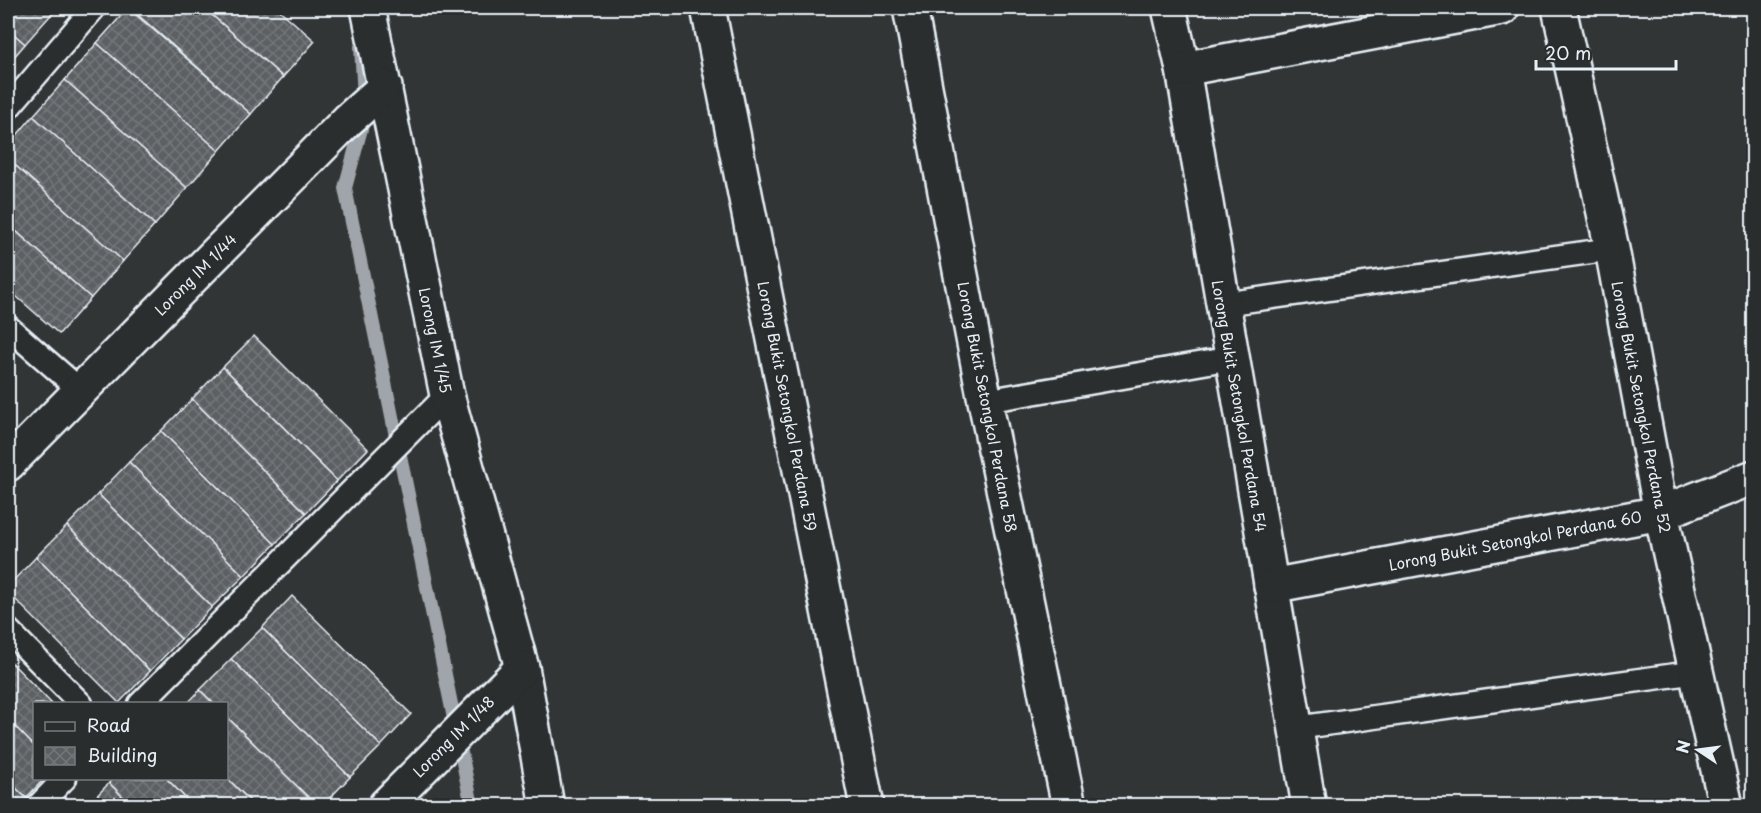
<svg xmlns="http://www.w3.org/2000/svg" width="1761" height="813" font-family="'Playpen Sans',sans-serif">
<defs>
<pattern id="building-cross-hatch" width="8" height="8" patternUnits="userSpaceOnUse" patternTransform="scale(1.5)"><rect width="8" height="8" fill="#5c6063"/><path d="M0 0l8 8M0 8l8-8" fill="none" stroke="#73777a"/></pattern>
</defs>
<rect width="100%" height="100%" fill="#323536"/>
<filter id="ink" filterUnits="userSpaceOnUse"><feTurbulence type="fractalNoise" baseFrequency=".0167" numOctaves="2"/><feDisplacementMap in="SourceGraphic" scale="12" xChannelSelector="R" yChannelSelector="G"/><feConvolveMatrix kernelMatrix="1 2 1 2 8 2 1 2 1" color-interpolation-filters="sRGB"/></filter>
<g filter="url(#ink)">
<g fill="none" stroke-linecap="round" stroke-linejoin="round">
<path stroke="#9fa5aa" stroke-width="14" d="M 361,46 L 365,114 L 345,188 L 472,806"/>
</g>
<g fill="url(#building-cross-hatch)" stroke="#e8f1f8" stroke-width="1.5">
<path d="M 8,8 L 57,8 L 25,44 L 8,29 Z"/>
<path d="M 128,8 L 251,114 L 219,151 L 97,43 Z"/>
<path d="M 130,8 L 204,8 L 283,77 L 251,114 Z"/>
<path d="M 204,8 L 277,8 L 315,41 L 283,77 Z"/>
<path d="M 8,29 L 25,44 L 8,64 Z"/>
<path d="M 97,43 L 219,151 L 187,188 L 65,80 Z"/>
<path d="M 65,80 L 187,188 L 155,225 L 33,116 Z"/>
<path d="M 33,116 L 155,225 L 123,261 L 8,159 L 8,146 Z"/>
<path d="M 8,159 L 123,261 L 91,298 L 8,224 Z"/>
<path d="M 8,224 L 91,298 L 59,334 L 8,289 Z"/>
<path d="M 254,336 L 368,449 L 337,481 L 223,367 Z"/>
<path d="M 223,367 L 337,481 L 306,513 L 192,399 Z"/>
<path d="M 192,399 L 306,513 L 275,544 L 161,431 Z"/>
<path d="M 161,431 L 275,544 L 244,576 L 129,462 Z"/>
<path d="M 129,462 L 244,576 L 212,607 L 98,494 Z"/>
<path d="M 98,494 L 212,607 L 181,639 L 67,526 Z"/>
<path d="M 67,526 L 181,639 L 150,671 L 36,557 Z"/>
<path d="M 36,557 L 150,671 L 119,703 L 8,592 L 8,586 Z"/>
<path d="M 292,596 L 411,714 L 381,746 L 262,628 Z"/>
<path d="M 262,628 L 381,746 L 350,777 L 231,659 Z"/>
<path d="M 8,659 L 52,704 L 34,704 L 34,746 L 8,719 Z"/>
<path d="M 231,659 L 350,777 L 322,806 L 317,806 L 226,716 L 226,704 L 214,704 L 200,690 Z"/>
<path d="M 200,690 L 214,704 L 187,704 Z"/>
<path d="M 226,716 L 317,806 L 255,806 L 226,777 Z"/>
<path d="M 8,719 L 34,746 L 34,778 L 45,778 L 26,798 L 8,780 Z"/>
<path d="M 226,777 L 255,806 L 193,806 L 166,778 Z"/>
<path d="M 113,778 L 166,778 L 193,806 L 132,806 L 109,783 Z"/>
<path d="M 8,780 L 26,798 L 18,806 L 8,806 Z"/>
<path d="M 109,783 L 132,806 L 87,806 Z"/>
</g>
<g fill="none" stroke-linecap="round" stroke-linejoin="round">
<g stroke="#e8f1f8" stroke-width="27">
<g id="service">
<path d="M 8,108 L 94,8"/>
<path d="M 1223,304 L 1612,249"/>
<path d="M 8,327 L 80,390"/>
<path d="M 985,401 L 1232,358"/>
<path d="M 8,630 L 81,704"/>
<path d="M 140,704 L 447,395"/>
<path d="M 1296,728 L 1697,672"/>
<path d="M 38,806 L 65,778"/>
</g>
</g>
<g stroke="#e8f1f8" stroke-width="38">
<g id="minor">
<path d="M 368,8 L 447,395 L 522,668 L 547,806"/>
<path d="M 708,8 L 867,806"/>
<path d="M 910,8 L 985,401 L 1069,806"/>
<path d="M 1169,8 L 1183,69 L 1309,806"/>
<path d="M 1559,8 L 1612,249 L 1661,513 L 1726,806"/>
<path d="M 1183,69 L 1502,8"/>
<path d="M 8,464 L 348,120 L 385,87"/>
<path d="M 1271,586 L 1661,513 L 1754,477"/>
<path d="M 385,806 L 522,668"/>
</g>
</g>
<use href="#service" stroke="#2a2d2e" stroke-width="22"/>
<use href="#minor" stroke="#2a2d2e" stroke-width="33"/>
</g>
</g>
<g text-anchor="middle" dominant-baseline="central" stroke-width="6" stroke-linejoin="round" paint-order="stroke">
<g font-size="15" fill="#e8f1f8" stroke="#2a2d2e">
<text transform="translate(195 274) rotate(-45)">Lorong IM 1/44</text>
<text transform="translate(436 340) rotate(78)">Lorong IM 1/45</text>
<text transform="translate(788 406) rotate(79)">Lorong Bukit Setongkol Perdana 59</text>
<text transform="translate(1240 406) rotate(80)">Lorong Bukit Setongkol Perdana 54</text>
<text transform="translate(988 407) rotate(79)">Lorong Bukit Setongkol Perdana 58</text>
<text transform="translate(1642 407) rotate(79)">Lorong Bukit Setongkol Perdana 52</text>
<text transform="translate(1515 540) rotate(-11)">Lorong Bukit Setongkol Perdana 60</text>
<text transform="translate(453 736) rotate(-45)">Lorong IM 1/48</text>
</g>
</g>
<rect width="1761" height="813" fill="none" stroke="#2a2d2e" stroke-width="30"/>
<rect x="15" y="15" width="1731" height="783" fill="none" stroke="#e8f1f8" stroke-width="2" filter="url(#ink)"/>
<rect x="33" y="702" width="195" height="78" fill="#2a2d2e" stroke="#767b7f" stroke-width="1.5"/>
<rect x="45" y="722" width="30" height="9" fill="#2a2d2e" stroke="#767b7f" stroke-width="1.5"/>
<text x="87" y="732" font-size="18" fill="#e8f1f8">Road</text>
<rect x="45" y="747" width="30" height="18" fill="url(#building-cross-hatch)" stroke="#767b7f" stroke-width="1.5"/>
<text x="87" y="762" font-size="18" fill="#e8f1f8">Building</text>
<g transform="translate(1698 750) rotate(283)" stroke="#2a2d2e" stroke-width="4.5" paint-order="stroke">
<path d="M0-4.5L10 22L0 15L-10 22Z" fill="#e8f1f8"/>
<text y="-9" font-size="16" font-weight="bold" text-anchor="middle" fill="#e8f1f8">N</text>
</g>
<path d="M1536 60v9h140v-9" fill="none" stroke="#e8f1f8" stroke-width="3"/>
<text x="1545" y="60" font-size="18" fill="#e8f1f8" stroke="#2a2d2e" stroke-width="4.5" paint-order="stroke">20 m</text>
</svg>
